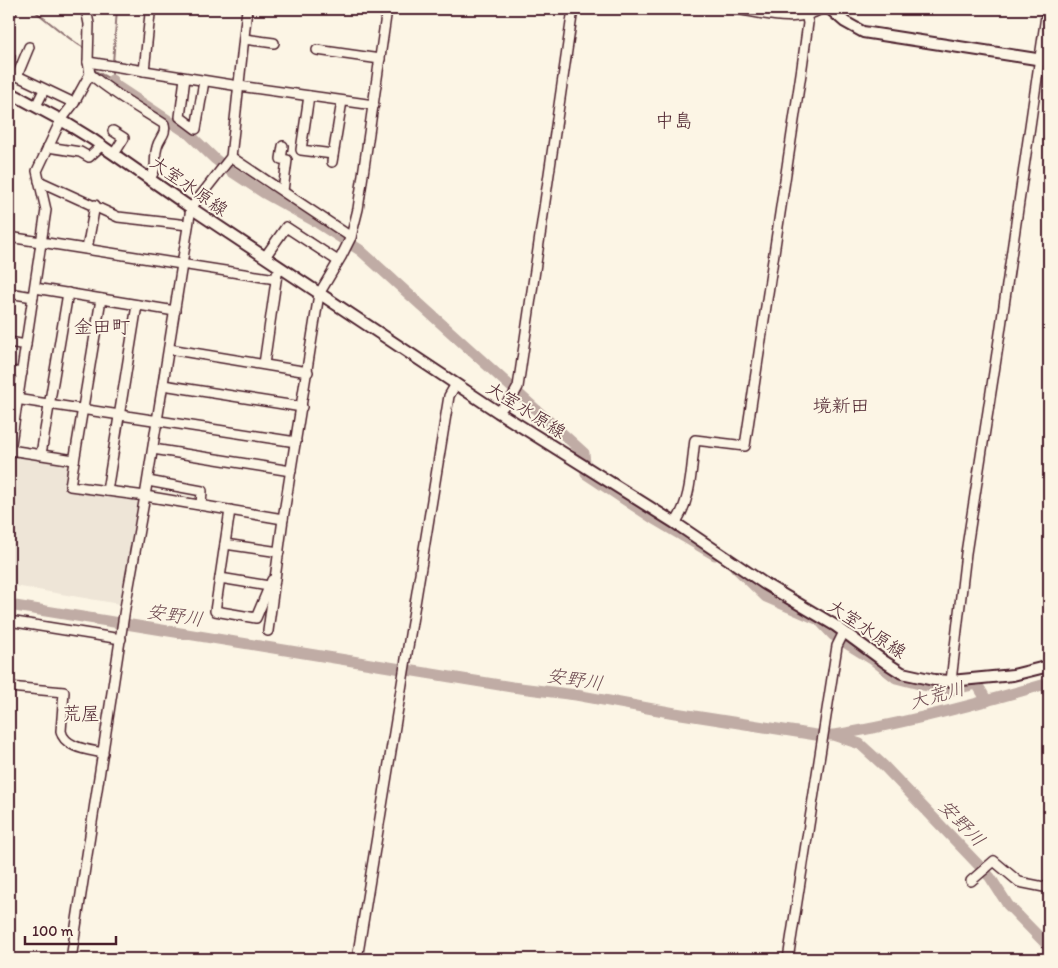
<svg xmlns="http://www.w3.org/2000/svg" width="1058" height="968" font-family="Itim,'Klee One',sans-serif">
<rect width="100%" height="100%" fill="#fcf5e5"/>
<filter id="ink" filterUnits="userSpaceOnUse"><feTurbulence type="fractalNoise" baseFrequency=".02" numOctaves="2"/><feDisplacementMap in="SourceGraphic" scale="10" xChannelSelector="R" yChannelSelector="G"/><feConvolveMatrix kernelMatrix="1 2 1 2 8 2 1 2 1" color-interpolation-filters="sRGB"/></filter>
<g filter="url(#ink)">
<path fill="#eee5d7" d="M 9,452 L 71,462 L 68,487 L 141,499 L 125,605 L 9,585 Z"/>
<g fill="none" stroke-linecap="round" stroke-linejoin="round">
<g stroke="#917474" stroke-width="2">
<path d="M 32,9 C 50,22 65,37 84,48"/>
<path d="M 9,31 L 18,9"/>
<path d="M 113,63 L 117,9"/>
<path d="M 93,70 L 112,80 L 112,68"/>
</g>
<g stroke="#c0aca5" stroke-width="11">
<path d="M 112,80 L 115,85 L 189,134 L 215,159 L 229,170 L 264,193 L 318,223 L 360,250 L 584,453 L 586,474 L 654,519 L 715,555"/>
<path d="M 735,567 L 766,597 L 819,620 L 833,635 L 872,659 L 896,678 L 923,685 L 951,690 L 977,684 L 987,701"/>
<path d="M 9,605 L 512,687 L 576,695 L 675,713 L 816,735 L 833,735 L 860,744 L 883,765 L 990,877 L 1008,905 L 1049,947"/>
<path d="M 835,735 C 908,723 978,704 1049,683"/>
</g>
<g stroke="#4a1f2b" stroke-width="12">
<g id="minor">
<path d="M 736,9 C 762,13 797,24 821,9"/>
<path d="M 244,39 L 274,43"/>
<path d="M 317,50 L 380,59"/>
<path d="M 9,61 L 10,57"/>
<path d="M 88,62 L 239,86 L 374,105"/>
<path d="M 144,71 L 150,14"/>
<path d="M 9,72 L 74,103"/>
<path d="M 90,74 C 112,93 139,108 164,124 C 167,134 159,138 157,147 C 153,160 159,164 150,179"/>
<path d="M 17,76 L 29,47"/>
<path d="M 185,78 L 180,117 L 196,129 L 204,81"/>
<path d="M 309,96 L 301,150 L 333,154"/>
<path d="M 36,106 L 44,90"/>
<path d="M 113,131 L 124,138 L 114,154"/>
<path d="M 283,146 L 281,159 L 287,160 L 283,191"/>
<path d="M 48,147 L 80,152 L 89,157 L 102,145"/>
<path d="M 231,157 L 351,237"/>
<path d="M 332,162 L 342,101"/>
<path d="M 39,181 L 118,217 L 188,225"/>
<path d="M 9,237 L 276,279"/>
<path d="M 87,249 L 95,205"/>
<path d="M 265,257 L 286,227 L 338,261"/>
<path d="M 35,288 L 175,311"/>
<path d="M 9,293 L 33,297"/>
<path d="M 101,299 L 70,486 L 145,496 L 283,519"/>
<path d="M 9,342 L 26,345"/>
<path d="M 169,349 L 308,372"/>
<path d="M 264,364 L 277,274"/>
<path d="M 9,371 L 22,373"/>
<path d="M 163,385 L 302,407"/>
<path d="M 9,398 L 296,442"/>
<path d="M 498,412 L 513,396 L 518,387 L 573,9"/>
<path d="M 153,449 L 291,471"/>
<path d="M 41,454 L 68,293"/>
<path d="M 74,460 L 10,450 L 46,210 L 37,171 L 61,120 L 74,103 L 90,74 L 88,62 L 89,24 L 86,9"/>
<path d="M 148,481 L 202,491 L 201,505"/>
<path d="M 107,491 L 137,305"/>
<path d="M 230,510 L 215,611 L 256,618 L 272,580"/>
<path d="M 675,523 C 692,500 691,467 695,440 L 745,446 L 802,67 L 808,23 L 806,14"/>
<path d="M 225,544 L 279,552"/>
<path d="M 220,578 L 269,586"/>
<path d="M 9,621 L 121,639"/>
<path d="M 268,631 L 283,519 L 319,294 L 341,257 L 351,237 L 358,209 L 387,9"/>
<path d="M 951,681 L 966,553 L 999,340 L 1047,9"/>
<path d="M 9,687 L 64,692 L 61,731 C 64,748 90,750 103,753"/>
<path d="M 971,881 L 994,861 L 1019,882 L 1049,888"/>
<path d="M 71,959 L 125,608 L 145,496 L 191,208 L 231,157 L 247,9"/>
<path d="M 357,959 L 449,396 L 456,384"/>
<path d="M 788,959 L 837,646 L 844,632"/>
</g>
</g>
<g stroke="#4a1f2b" stroke-width="14">
<g id="major">
<path d="M 830,9 L 845,22 L 863,32 L 1049,61"/>
<path d="M 9,92 L 61,120 L 92,139 L 191,208 L 498,412 L 675,523 L 765,584 L 836,626 L 885,662 L 902,673 L 934,680 L 951,681 L 1013,675 L 1049,666"/>
</g>
</g>
<use href="#minor" stroke="#fcf5e5" stroke-width="9"/>
<use href="#major" stroke="#fcf5e5" stroke-width="10"/>
</g>
</g>
<g text-anchor="middle" dominant-baseline="central" stroke-width="4" stroke-linejoin="round" paint-order="stroke">
<g font-size="18" fill="#4a1f2b" stroke="#fcf5e5">
<text transform="translate(189 186) rotate(35)">大室水原線</text>
<text transform="translate(526 410) rotate(32)">大室水原線</text>
<text transform="translate(867 629) rotate(34)">大室水原線</text>
</g>
<g font-size="19" fill="#4a1f2b" stroke="#fcf5e5">
<text x="674" y="120">中島</text>
<text x="102" y="326">金田町</text>
<text x="841" y="405">境新田</text>
<text x="81" y="713">荒屋</text>
</g>
<g font-size="19" font-style="italic" fill="#6d4950" stroke="#fcf5e5">
<text transform="translate(175 615) rotate(9)">安野川</text>
<text transform="translate(575 679) rotate(9)">安野川</text>
<text transform="translate(937 695) rotate(-15)">大荒川</text>
<text transform="translate(962 823) rotate(46)">安野川</text>
</g>
</g>
<rect width="1058" height="968" fill="none" stroke="#fcf5e5" stroke-width="30"/>
<rect x="15" y="15" width="1028" height="938" fill="none" stroke="#4a1f2b" stroke-width="2" filter="url(#ink)"/>
<path d="M25 936v8h91v-8" fill="none" stroke="#4a1f2b" stroke-width="2.5"/>
<text x="32" y="936" font-size="15" fill="#4a1f2b" stroke="#fcf5e5" stroke-width="4" paint-order="stroke">100 m</text>
</svg>
